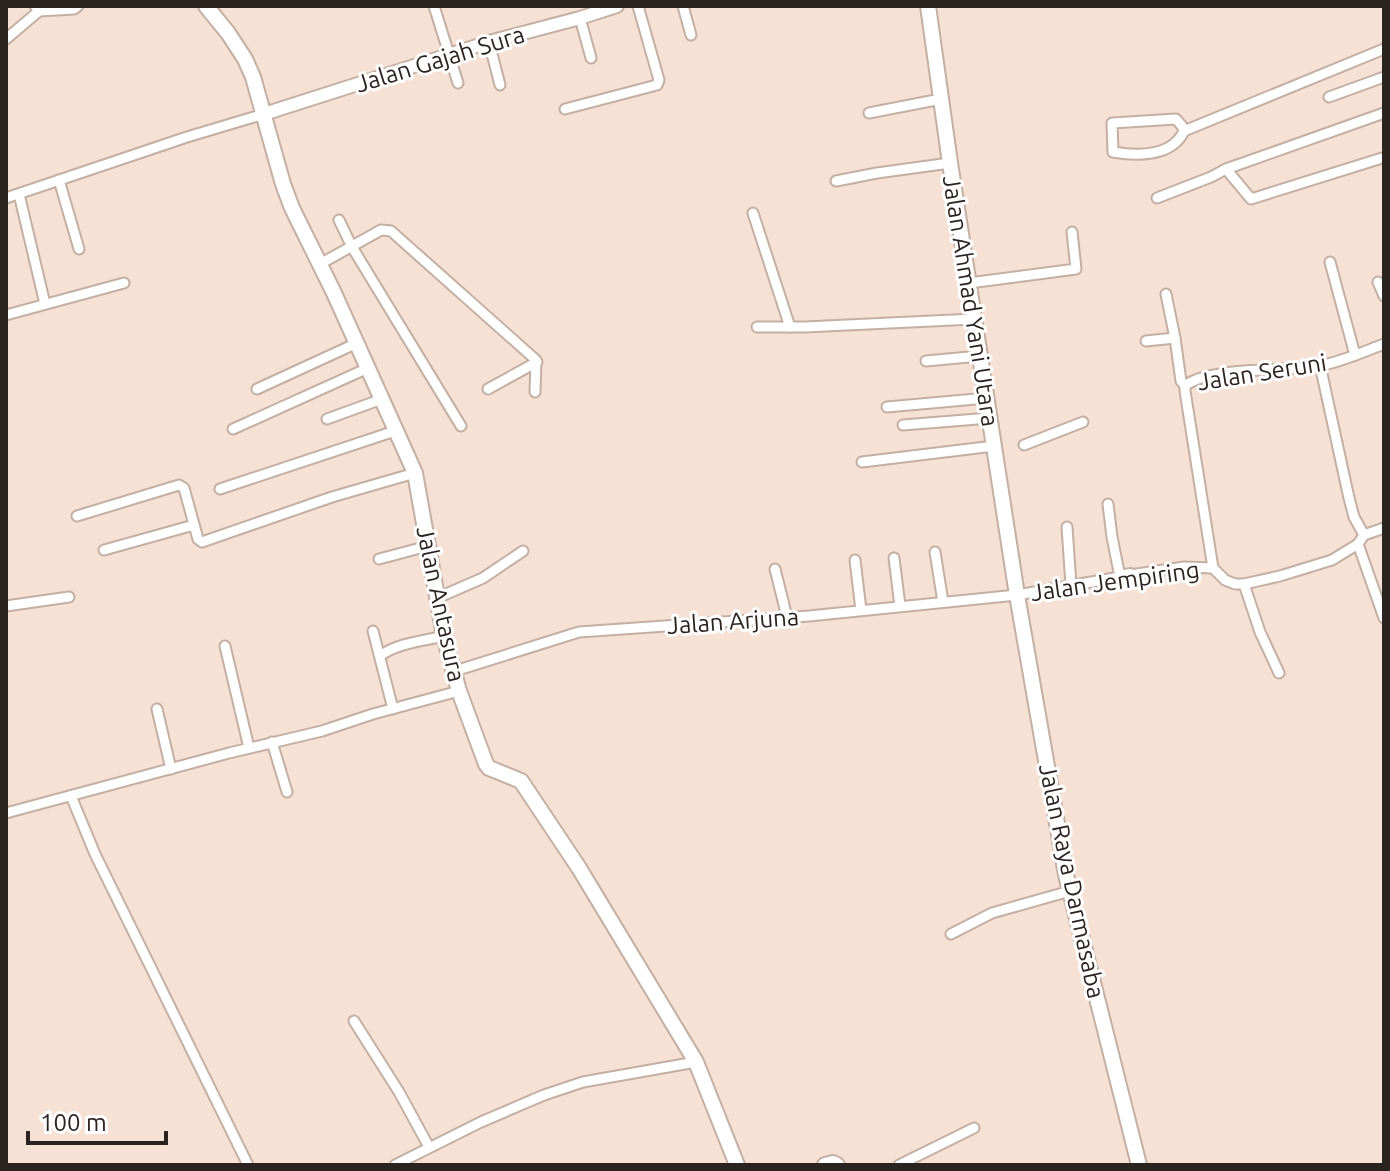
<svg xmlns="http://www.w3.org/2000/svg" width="1390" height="1171" font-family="Ubuntu,sans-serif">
<rect width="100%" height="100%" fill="#f6e1d5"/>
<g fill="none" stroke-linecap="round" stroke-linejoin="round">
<g stroke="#c3b0a3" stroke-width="13">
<g id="minor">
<path d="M 35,6 L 39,11 L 74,9 L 78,6"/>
<path d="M 434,6 L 458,83"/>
<path d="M 683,6 L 691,35"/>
<path d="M 580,18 L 591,58"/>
<path d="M 6,39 L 39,11"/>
<path d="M 489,42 L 500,85"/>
<path d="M 1329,97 L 1384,77"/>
<path d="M 565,109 L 657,85 L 659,80 L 638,6"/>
<path d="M 869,113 L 941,99"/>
<path d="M 1184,131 L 1182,126 L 1176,119 L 1112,123 L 1113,152 C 1137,156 1172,157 1184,131 L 1384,49"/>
<path d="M 1226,169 L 1251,199 L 1382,158"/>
<path d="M 59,180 L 79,249"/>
<path d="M 836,181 L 877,173 L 950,163"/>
<path d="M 19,194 L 45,304"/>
<path d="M 6,198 L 187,137 L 264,114"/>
<path d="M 1157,198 L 1211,177 L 1226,169 L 1384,113"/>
<path d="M 753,213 L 790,327"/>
<path d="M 339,220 L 352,247 L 461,426"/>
<path d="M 1330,262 L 1355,355"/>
<path d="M 320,264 L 381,230 L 391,231 L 536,360 L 535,392"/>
<path d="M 1378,282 L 1384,296"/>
<path d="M 969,283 L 1076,269 L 1072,232"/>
<path d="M 1166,294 L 1175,338 L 1181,381 L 1185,386 L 1185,391 L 1213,568 L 1225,580 L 1235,584 L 1244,584 L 1280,576 L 1332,560 L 1358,544 L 1364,535 L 1384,528"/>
<path d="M 6,315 L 124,283"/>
<path d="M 757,327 L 805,327 L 974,319"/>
<path d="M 1146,341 L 1175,338"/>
<path d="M 926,361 L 980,356"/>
<path d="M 1320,365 L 1349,498 L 1354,517 L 1364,535"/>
<path d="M 1185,386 C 1206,367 1289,371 1319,366 C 1341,362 1363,352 1384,344"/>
<path d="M 257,389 L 357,343"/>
<path d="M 488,389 L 537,362"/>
<path d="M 887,407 L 987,398"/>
<path d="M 327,419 L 382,399"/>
<path d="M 903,425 L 990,418"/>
<path d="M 233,429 L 368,368"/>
<path d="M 1024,445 L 1083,422"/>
<path d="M 862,462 L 994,446"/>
<path d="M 220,489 L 395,431"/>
<path d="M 77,516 L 179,485 L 184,488 L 198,539 L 202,542 L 332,497 L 415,473"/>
<path d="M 1067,527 L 1071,585"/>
<path d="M 1358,544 L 1384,618"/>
<path d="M 104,550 L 194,525"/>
<path d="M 935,552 L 943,602"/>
<path d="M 894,558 L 900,606"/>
<path d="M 379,559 L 428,546"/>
<path d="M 855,560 L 861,610"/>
<path d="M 775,569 L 787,617"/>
<path d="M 1130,575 L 1184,567 L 1213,568"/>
<path d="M 1244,584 L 1260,632 L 1279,673"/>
<path d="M 437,598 L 483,578 L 523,551"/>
<path d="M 6,606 L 69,597"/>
<path d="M 373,631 L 393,709"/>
<path d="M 225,646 L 249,748"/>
<path d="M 380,656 C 397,643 424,641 444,636"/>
<path d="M 455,671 L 579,632 L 809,616 L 1017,595 L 1120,577 L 1112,537 L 1108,504"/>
<path d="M 157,709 L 171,769"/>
<path d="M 272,742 L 287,792"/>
<path d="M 71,796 L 95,854 L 248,1165"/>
<path d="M 6,813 L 229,753 L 322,731 L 373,714 L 459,691"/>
<path d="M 951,934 L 992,913 L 1070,891"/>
<path d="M 354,1021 L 399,1092 L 429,1147"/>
<path d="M 395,1165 L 481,1122 L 544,1095 L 583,1082 L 696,1062"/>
<path d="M 899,1165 L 974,1128"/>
</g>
</g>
<g stroke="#c3b0a3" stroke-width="16">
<g id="tertiary">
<path d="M 264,114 L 489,42 L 580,18 L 617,6"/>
<path d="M 1120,577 L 1130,575"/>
</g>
</g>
<g stroke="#c3b0a3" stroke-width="18">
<g id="secondary">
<path d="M 206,6 L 228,33 L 245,59 L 253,77 L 283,184 L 292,208 L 334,293 L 415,473 L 444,636 L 459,691 L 486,764 L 489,768 L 521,781 L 579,868 L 696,1062 L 737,1165"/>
<path d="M 928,6 L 950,163 L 1017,595 L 1066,875 L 1139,1165"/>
<path d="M 825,1165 L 833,1163 L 837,1165"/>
</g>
</g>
<use href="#minor" stroke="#fff" stroke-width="9"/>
<use href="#tertiary" stroke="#fff" stroke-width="12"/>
<use href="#secondary" stroke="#fff" stroke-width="14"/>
</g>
<g text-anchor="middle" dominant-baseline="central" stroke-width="6" stroke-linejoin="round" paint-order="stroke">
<g font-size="24" fill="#2b231f" stroke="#fff">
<text transform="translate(440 59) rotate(-17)">Jalan Gajah Sura</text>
<text transform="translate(971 301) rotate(81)">Jalan Ahmad Yani Utara</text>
<text transform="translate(1262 372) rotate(-9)">Jalan Seruni</text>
<text transform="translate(1115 581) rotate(-8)">Jalan Jempiring</text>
<text transform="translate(441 604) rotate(78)">Jalan Antasura</text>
<text transform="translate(733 621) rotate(-4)">Jalan Arjuna</text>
<text transform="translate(1072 881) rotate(78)">Jalan Raya Darmasaba</text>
</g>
</g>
<rect width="1390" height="1171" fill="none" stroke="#2b231f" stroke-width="16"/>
<path d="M28 1131v12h138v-12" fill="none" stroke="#2b231f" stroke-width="4"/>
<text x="40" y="1131" font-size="24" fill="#2b231f" stroke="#ffffff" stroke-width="6" paint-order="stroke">100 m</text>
</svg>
